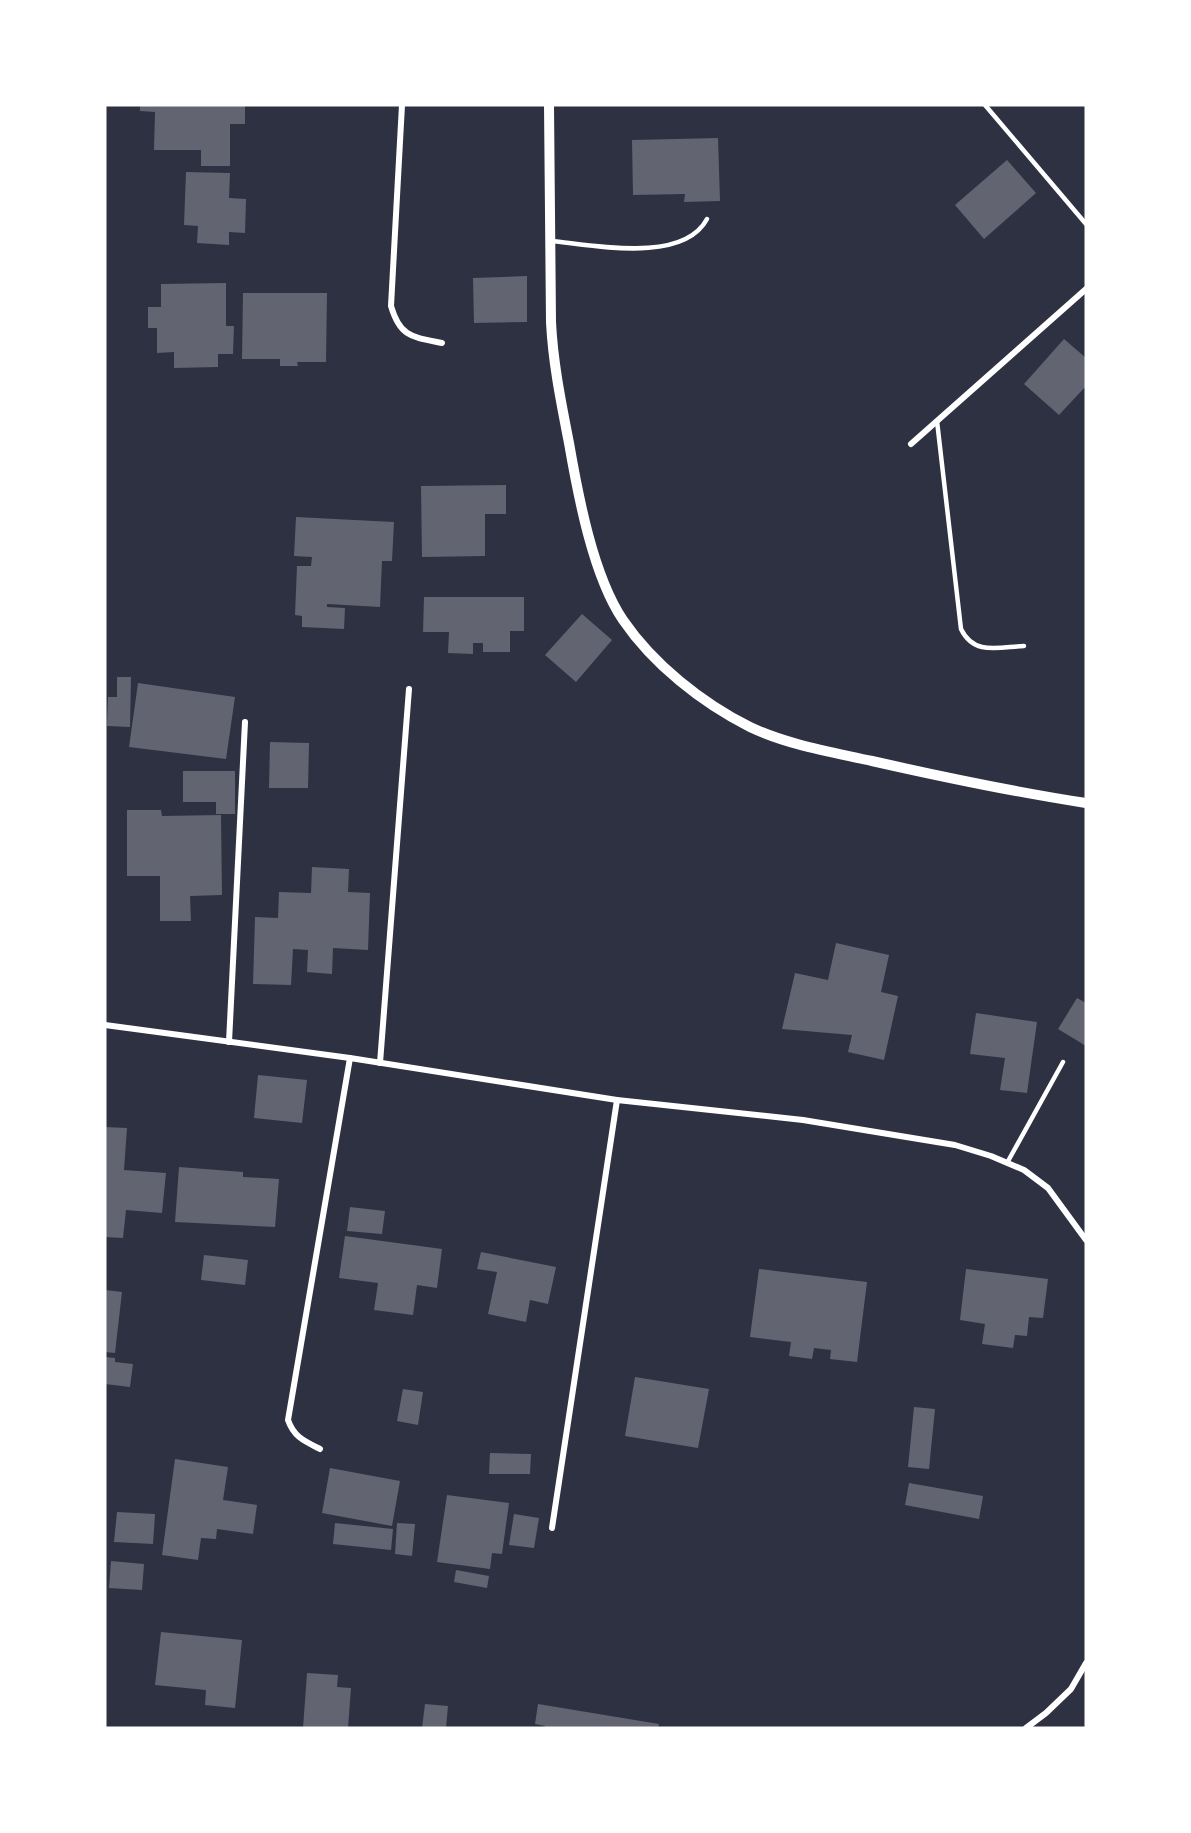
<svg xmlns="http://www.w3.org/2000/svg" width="1191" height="1833" font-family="'PT Sans Narrow',sans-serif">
<rect width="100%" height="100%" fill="#2d3142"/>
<g fill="#626471">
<path d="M 140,105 L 245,105 L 245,124 L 230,124 L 230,166 L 201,166 L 201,150 L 154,150 L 155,112 L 140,111 Z"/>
<path d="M 718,138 L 720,201 L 684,202 L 685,194 L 633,195 L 632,140 Z"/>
<path d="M 1007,160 L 1036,193 L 984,239 L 955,205 Z"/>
<path d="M 186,172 L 230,173 L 229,198 L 246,199 L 245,233 L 229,232 L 229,245 L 197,243 L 198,226 L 184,225 Z"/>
<path d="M 527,276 L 527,322 L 474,323 L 473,278 Z"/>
<path d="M 226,283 L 226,326 L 234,326 L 233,354 L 218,354 L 218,367 L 174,368 L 174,352 L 157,353 L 157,328 L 148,328 L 148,307 L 161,307 L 161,284 Z"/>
<path d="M 243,293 L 327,293 L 326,362 L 297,362 L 298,366 L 280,366 L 280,359 L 242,359 Z"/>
<path d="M 1064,339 L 1086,358 L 1086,386 L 1059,415 L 1024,384 Z"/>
<path d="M 506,485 L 506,514 L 485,514 L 485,556 L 422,557 L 421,486 Z"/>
<path d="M 296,517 L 394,522 L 392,561 L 382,561 L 380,607 L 327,604 L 327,607 L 345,608 L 344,629 L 302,627 L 302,616 L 295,615 L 297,566 L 311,566 L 312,557 L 294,556 Z"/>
<path d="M 424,597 L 524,597 L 524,631 L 510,631 L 510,652 L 483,652 L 483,643 L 473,643 L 473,654 L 448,653 L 449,632 L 423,632 Z"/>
<path d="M 582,614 L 612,640 L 576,682 L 545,655 Z"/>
<path d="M 117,677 L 131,677 L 130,727 L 107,726 L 108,697 L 117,697 Z"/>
<path d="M 138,683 L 235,697 L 226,759 L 129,747 Z"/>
<path d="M 270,742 L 309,743 L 308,788 L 269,788 Z"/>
<path d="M 183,771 L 235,771 L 235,814 L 216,814 L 216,802 L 183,802 Z"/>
<path d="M 127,810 L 161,810 L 162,816 L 221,815 L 222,895 L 190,896 L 191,921 L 160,921 L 160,876 L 127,876 Z"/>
<path d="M 312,867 L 349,869 L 348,892 L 370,893 L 368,950 L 333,948 L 332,974 L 307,972 L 308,950 L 293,949 L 291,985 L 253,984 L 255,917 L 278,918 L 279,892 L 311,893 Z"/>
<path d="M 836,943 L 889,955 L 881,992 L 898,996 L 884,1060 L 848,1052 L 852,1035 L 782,1029 L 795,973 L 828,980 Z"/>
<path d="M 1077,998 L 1086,1003 L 1086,1046 L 1058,1029 Z"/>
<path d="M 976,1013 L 1037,1022 L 1027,1093 L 1000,1090 L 1005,1058 L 970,1054 Z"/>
<path d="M 258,1075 L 307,1080 L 302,1123 L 254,1118 Z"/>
<path d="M 105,1127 L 127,1128 L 124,1170 L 166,1173 L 162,1213 L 126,1210 L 123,1238 L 105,1237 Z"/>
<path d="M 179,1167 L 243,1172 L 243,1177 L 279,1179 L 275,1227 L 175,1222 Z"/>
<path d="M 350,1207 L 385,1211 L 382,1234 L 347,1231 Z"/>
<path d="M 345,1236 L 442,1249 L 437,1288 L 417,1285 L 413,1315 L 374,1310 L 378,1283 L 339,1278 Z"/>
<path d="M 481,1252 L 556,1267 L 548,1304 L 530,1300 L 526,1322 L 488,1314 L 497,1272 L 477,1269 Z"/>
<path d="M 204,1255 L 248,1260 L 245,1285 L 201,1280 Z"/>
<path d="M 759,1269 L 867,1282 L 857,1362 L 830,1359 L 831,1350 L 814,1348 L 812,1359 L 789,1356 L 791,1342 L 750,1337 Z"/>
<path d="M 966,1269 L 1048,1279 L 1043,1318 L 1029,1317 L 1027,1336 L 1015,1335 L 1013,1348 L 982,1344 L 985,1324 L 960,1320 Z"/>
<path d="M 105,1290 L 122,1292 L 115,1353 L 105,1352 Z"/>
<path d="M 105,1357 L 115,1358 L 115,1362 L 133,1364 L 130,1387 L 105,1384 Z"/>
<path d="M 635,1377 L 709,1389 L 698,1448 L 625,1436 Z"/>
<path d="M 403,1389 L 423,1392 L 418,1425 L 397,1421 Z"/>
<path d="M 914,1407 L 935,1409 L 929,1469 L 908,1467 Z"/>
<path d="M 490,1453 L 531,1454 L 530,1474 L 489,1474 Z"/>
<path d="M 175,1459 L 228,1467 L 223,1500 L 257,1505 L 253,1534 L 217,1529 L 216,1539 L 201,1538 L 198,1560 L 162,1555 Z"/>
<path d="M 330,1468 L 400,1481 L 392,1526 L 322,1513 Z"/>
<path d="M 909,1483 L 983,1496 L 979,1519 L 905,1505 Z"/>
<path d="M 447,1495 L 509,1503 L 502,1554 L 492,1553 L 490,1569 L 437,1562 Z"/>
<path d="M 117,1512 L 155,1514 L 153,1544 L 114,1542 Z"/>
<path d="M 514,1514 L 539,1518 L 534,1548 L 509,1545 Z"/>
<path d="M 335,1523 L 393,1529 L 391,1550 L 333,1544 Z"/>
<path d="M 397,1523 L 415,1524 L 412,1556 L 395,1554 Z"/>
<path d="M 111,1561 L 144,1564 L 142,1590 L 109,1588 Z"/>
<path d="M 456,1570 L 489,1576 L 487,1588 L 454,1582 Z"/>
<path d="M 161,1632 L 242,1640 L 235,1708 L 205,1705 L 206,1690 L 155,1685 Z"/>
<path d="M 307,1673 L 338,1675 L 337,1687 L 351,1688 L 348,1728 L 303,1728 Z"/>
<path d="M 425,1704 L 448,1706 L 446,1728 L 422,1728 Z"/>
<path d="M 538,1704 L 659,1724 L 658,1728 L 544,1728 L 545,1726 L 535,1724 Z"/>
</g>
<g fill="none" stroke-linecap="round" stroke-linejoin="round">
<g stroke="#fff" stroke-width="4.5">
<path d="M 985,105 L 1086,224"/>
<path d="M 551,241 C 593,245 683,264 707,219"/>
<path d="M 937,421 L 961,629 C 974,656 999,647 1024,646"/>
<path d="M 1007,1163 L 1063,1062"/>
</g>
<g stroke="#fff" stroke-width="6">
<path d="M 402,105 L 391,306 C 400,337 412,337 442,343"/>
<path d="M 911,444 L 1086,289"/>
<path d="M 105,1025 L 350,1058 L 617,1100 L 803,1120 L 955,1145 L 991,1156 L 1024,1170 L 1048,1188 L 1086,1240"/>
<path d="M 229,1042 L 245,722"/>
<path d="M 380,1063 L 409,689"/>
<path d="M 320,1449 C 304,1441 294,1437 288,1420 L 350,1058"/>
<path d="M 552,1528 L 617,1100"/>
<path d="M 1026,1728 L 1046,1713 L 1071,1689 L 1086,1663"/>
</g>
<path stroke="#fff" stroke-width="10" d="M 549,105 L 551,322 C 553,363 561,402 569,443 C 578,495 593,576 623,620 C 653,664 702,703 750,727 C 788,745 832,752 872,761 C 943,777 1014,792 1086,803"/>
</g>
<rect width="1191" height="1833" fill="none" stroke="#ffffff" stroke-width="213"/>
</svg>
